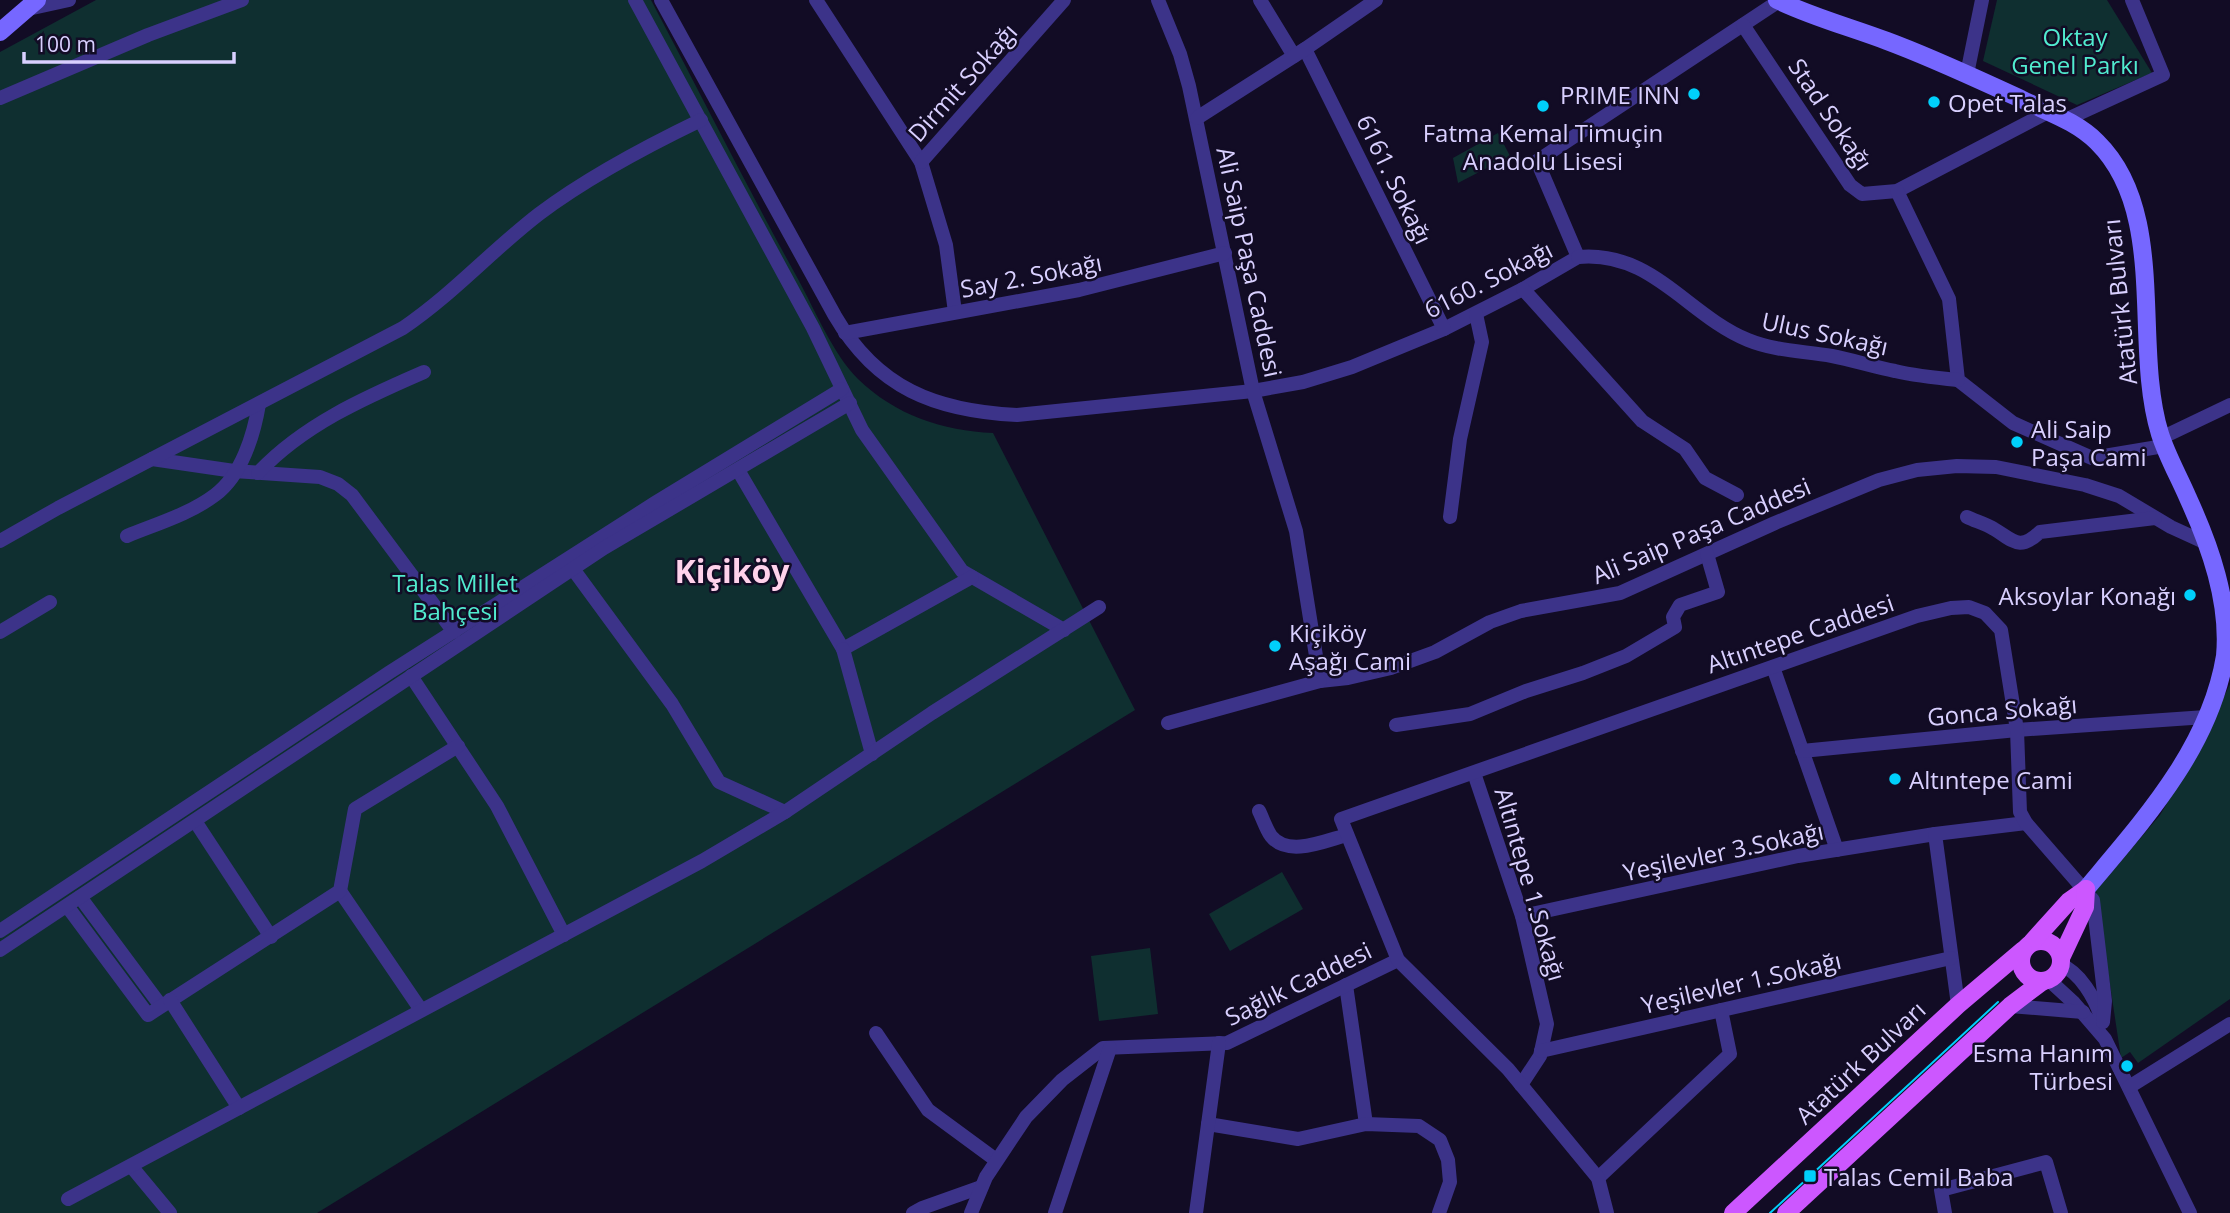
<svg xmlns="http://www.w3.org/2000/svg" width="2230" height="1213" font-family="'Open Sans',sans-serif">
<rect width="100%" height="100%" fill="#120c25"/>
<g fill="#0f2f30">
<path d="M 96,0 L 651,0 C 700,93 747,187 798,279 C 815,310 833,354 858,379 C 895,415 943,431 993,433 L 1135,710 L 317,1213 L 0,1213 L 0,52 Z"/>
<path d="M 1997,0 L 2107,0 L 2152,73 L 2077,105 L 1983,61 Z"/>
<path d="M 1498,133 L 1510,156 L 1458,183 L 1453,158 Z"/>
<path d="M 2230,684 L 2230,999 L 2138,1063 L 2130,1052 L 2121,1058 L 2096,891 L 2160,815 L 2198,752 Z"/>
<path d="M 1282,872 L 1303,909 L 1230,951 L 1209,914 Z"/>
<path d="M 1150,948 L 1158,1014 L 1099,1021 L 1091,956 Z"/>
</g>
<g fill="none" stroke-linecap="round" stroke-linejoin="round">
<g stroke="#3c3389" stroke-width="14">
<path d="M 635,0 L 813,328 L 862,430 L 962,571 L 1064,630"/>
<path d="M 661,0 L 835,316 C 877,388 935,411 1017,415 L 1253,391 L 1303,382 L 1352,367 L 1444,329 L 1523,289 L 1578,257 L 1537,161 L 1779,1"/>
<path d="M 816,0 L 921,162 L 946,245 L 955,312"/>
<path d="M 1158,0 L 1180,54 L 1189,86 L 1253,391 L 1296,531 L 1320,681 L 1348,678 L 1391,668 L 1435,652 L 1490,622 L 1521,611 L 1620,593 L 1775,523 L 1879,480 L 1917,470 L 1957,466 L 1996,467 L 2085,485 L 2119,496 L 2171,527 L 2206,543"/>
<path d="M 1260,0 L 1294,56"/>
<path d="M 28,9 L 69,0"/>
<path d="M 1743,25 L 1850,185 L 1862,194 L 1897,191 L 2048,112"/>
<path d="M 1305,49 L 1444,329"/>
<path d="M 1967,74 L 1982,0"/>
<path d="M 0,98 L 148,35 L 242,0"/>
<path d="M 1197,118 L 1305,49 L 1376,0"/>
<path d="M 2065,120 L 2163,75 L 2132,0"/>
<path d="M 921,162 L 1064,0"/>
<path d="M 1897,191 L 1949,299 L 1958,380 L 2013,423 L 2092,458 L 2164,446"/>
<path d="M 1578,257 C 1652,250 1687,315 1748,340 C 1775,351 1803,351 1832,356 C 1853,360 1874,367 1895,371 C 1916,376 1937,378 1958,380"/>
<path d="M 1523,289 L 1642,421 L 1685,449 L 1705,478 L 1737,495"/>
<path d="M 845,333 L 1079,290 L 1225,253"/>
<path d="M 2161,438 L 2230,405"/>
<path d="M 152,459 L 234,471 L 320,477 L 338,484 L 352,495 L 454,632"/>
<path d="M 738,470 L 843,649 L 972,577"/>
<path d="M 258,473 C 303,425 364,398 424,372"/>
<path d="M 1450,517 L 1460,439 L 1482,342 L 1476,314"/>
<path d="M 1967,517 C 1975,521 1986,524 1994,529 C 2013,540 2019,552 2040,532 L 2155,518"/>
<path d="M 127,536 C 156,524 190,514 215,495 C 242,475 254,434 259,404"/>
<path d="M 0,541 L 58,508 L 403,328 C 453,294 491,251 539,214 C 588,177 645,147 701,120"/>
<path d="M 573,569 L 672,704 L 719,782 L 785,812"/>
<path d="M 0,632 L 50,602"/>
<path d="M 843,649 L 872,754"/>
<path d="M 1773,667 L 1837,850"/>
<path d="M 411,676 L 497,806 L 564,935"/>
<path d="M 1168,723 L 1320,681"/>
<path d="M 1396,725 L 1470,714 L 1526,691 L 1583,673 L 1626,656 L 1675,627 L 1673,617 L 1680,605 L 1718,592 L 1707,554"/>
<path d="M 1802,751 L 2017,730 L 2206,717"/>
<path d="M 1474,773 L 1522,916 L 1547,1024 L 1540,1056 L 1521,1085"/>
<path d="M 1259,811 C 1263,819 1266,829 1271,836 C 1288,858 1327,840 1347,835"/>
<path d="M 195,821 L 271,937"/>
<path d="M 340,891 L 421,1010"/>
<path d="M 80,897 L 161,1006"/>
<path d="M 67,906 L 148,1015 L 340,891 L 355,809 L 458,746"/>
<path d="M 1522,916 L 1798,856 L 1935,834"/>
<path d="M 0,931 L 390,672 L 655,503 L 842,389"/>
<path d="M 0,950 L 604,548 L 850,403"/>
<path d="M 2061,965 C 2080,972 2095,999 2101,1017"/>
<path d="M 2049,980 L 2074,1003 L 2105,1039 L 2190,1213"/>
<path d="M 1346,985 L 1366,1124"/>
<path d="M 170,1000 L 239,1108"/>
<path d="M 1958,1005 L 1935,834 L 2026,823"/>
<path d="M 2010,1006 L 2083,1012"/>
<path d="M 876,1033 L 928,1110 L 996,1160"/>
<path d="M 1541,1051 L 1951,958"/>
<path d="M 2129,1087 L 2230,1024"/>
<path d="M 1208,1124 L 1298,1139 L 1366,1124 L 1419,1126 L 1440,1140 L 1448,1160 L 1450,1182 L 1439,1213"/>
<path d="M 131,1166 L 170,1213"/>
<path d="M 1598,1178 L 1730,1054 L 1721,1010"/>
<path d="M 68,1199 L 702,861 L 785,812 L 932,713 L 1099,607"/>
<path d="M 913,1213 L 922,1208 L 981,1187"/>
<path d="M 971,1213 L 986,1177 L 1026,1117 L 1062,1080 L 1103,1048 L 1227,1043 L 1398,960"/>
<path d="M 1055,1213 L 1110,1048"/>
<path d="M 1196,1213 L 1219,1043"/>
<path d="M 1607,1213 L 1598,1178 L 1508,1069 L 1398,960 L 1341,819 L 1917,616 L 1951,608 L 1969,607 L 1985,613 L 2001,630 L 2017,730 L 2020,812 L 2026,823 L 2093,900 L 2105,1001 L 2103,1022"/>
<path d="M 1945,1213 L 1941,1190 L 2046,1162 L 2061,1213"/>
</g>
<g stroke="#7667ff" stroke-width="18">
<path d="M 1777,0 C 1812,17 1850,27 1887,41 C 1933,58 1977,79 2021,99 C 2047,112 2076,121 2097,142 C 2169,213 2132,344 2160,434 C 2167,456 2179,477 2188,498 C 2210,546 2230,602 2225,656 C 2210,748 2143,821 2086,889"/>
<path d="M 0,32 L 37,0"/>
</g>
<g stroke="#cc57ff" stroke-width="18">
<circle cx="2041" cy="961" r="20"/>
<path d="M 2032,942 L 2069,901 L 2086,889"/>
<path d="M 2061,958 L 2085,907 L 2086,889"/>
<path d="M 1733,1213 L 1958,1005 L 2023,950"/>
<path d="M 1786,1213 L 2010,1006 L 2043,981"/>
</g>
<path stroke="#00d0fb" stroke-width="2" d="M 1770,1213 L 1998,1002"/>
</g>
<g fill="#00d0fb" stroke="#120c25" stroke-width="2.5">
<circle cx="1694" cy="94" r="7"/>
<circle cx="1934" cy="102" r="7"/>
<circle cx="1543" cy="106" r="7"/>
<circle cx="2017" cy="442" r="7"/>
<circle cx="2190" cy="595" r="7"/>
<circle cx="1275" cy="646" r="7"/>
<circle cx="1895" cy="779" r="7"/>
<circle cx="2127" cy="1066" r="7"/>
<rect x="1803" y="1169" width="14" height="14" rx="3.5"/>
</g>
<g text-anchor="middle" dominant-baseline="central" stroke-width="5" stroke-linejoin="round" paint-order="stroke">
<g font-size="24" fill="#51ebcf" stroke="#120c25">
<text x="2075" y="36">Oktay<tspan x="2075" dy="28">Genel Parkı</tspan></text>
<text x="455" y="582">Talas Millet<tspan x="455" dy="28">Bahçesi</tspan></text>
</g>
<g font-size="24" fill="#d9d0ff" stroke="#120c25">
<text transform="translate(962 82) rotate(-48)">Dirmit Sokağı</text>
<text transform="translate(1831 114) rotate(56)">Stad Sokağı</text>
<text transform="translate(1395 179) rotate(64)">6161. Sokağı</text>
<text transform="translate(1250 262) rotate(78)">Ali Saip Paşa Caddesi</text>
<text transform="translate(1031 275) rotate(-11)">Say 2. Sokağı</text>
<text transform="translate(1488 279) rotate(-27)">6160. Sokağı</text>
<text transform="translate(2119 302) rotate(-96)">Atatürk Bulvarı</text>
<text transform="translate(1825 333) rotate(12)">Ulus Sokağı</text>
<text transform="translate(1701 530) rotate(-23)">Ali Saip Paşa Caddesi</text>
<text transform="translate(1800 633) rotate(-19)">Altıntepe Caddesi</text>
<text transform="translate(2002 710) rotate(-5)">Gonca Sokağı</text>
<text transform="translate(1723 851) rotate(-12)">Yeşilevler 3.Sokağı</text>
<text transform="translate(1531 884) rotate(74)">Altıntepe 1.Sokağı</text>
<text transform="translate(1741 982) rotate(-13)">Yeşilevler 1.Sokağı</text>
<text transform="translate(1298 983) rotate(-26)">Sağlık Caddesi</text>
<text transform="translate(1860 1062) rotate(-43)">Atatürk Bulvarı</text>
</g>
<g font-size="24" fill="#d9d0ff" stroke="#120c25" text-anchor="start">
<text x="1680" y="94" text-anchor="end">PRIME INN</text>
<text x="1948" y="102">Opet Talas</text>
<text x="1543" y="132" text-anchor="middle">Fatma Kemal Timuçin<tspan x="1543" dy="28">Anadolu Lisesi</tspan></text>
<text x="2031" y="428">Ali Saip<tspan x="2031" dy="28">Paşa Cami</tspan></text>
<text x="2176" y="595" text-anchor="end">Aksoylar Konağı</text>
<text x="1289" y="632">Kiçiköy<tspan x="1289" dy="28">Aşağı Cami</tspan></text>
<text x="1909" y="779">Altıntepe Cami</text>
<text x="2113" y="1052" text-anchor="end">Esma Hanım<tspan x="2113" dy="28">Türbesi</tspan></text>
<text x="1824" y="1176">Talas Cemil Baba</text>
</g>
<g font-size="32" font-weight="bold" fill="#ffd2eb" stroke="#120c25">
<text x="732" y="570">Kiçiköy</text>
</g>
</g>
<path d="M24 52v10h210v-10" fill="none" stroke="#d9d0ff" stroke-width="3.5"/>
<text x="35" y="52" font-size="21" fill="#d9d0ff" stroke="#120c25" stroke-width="5" paint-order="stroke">100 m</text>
</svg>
